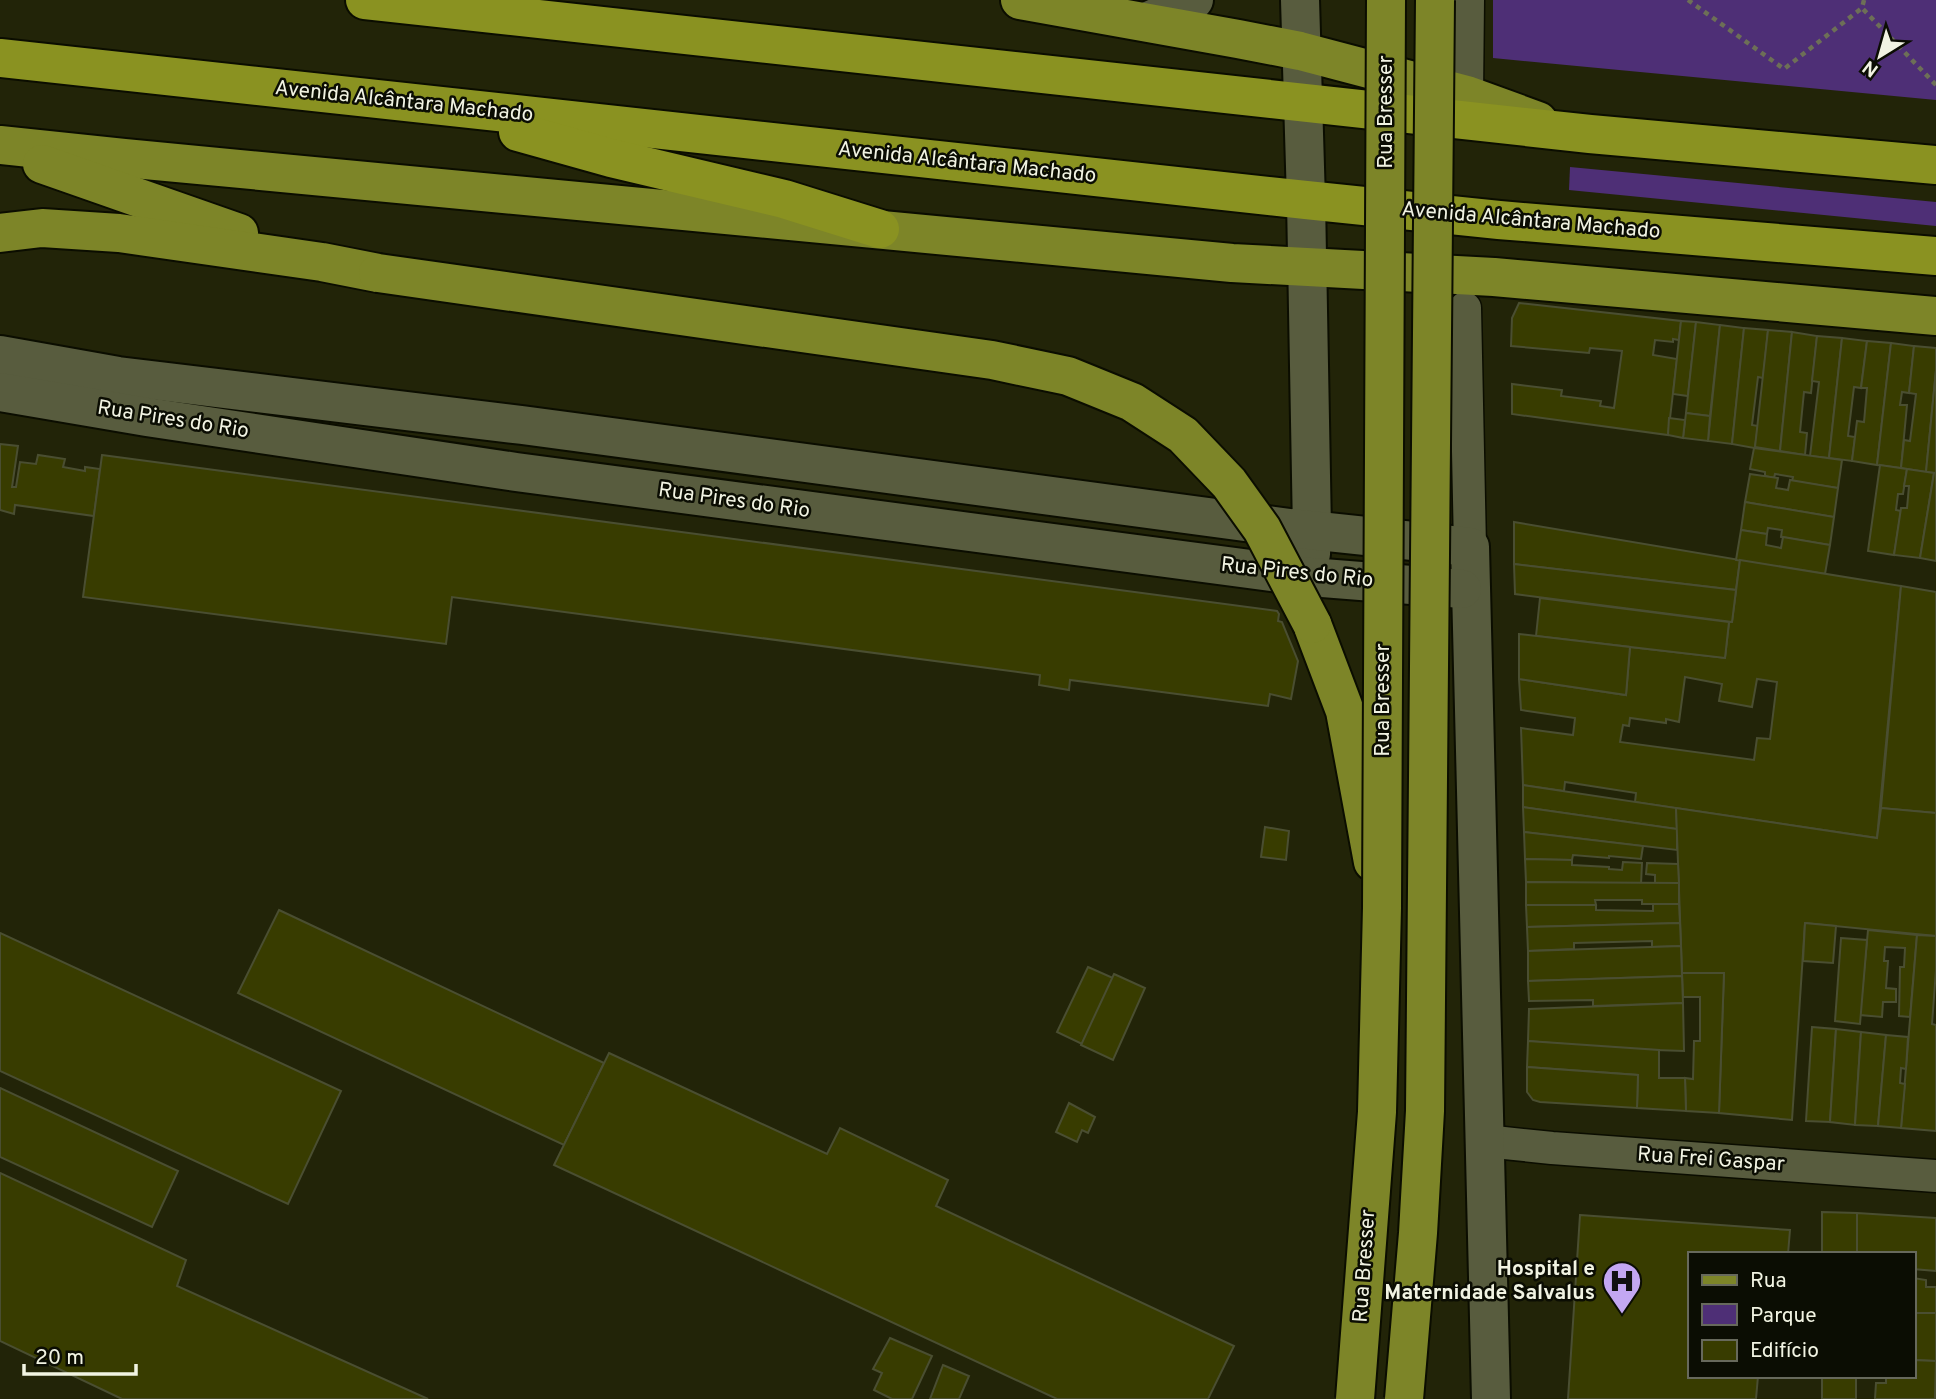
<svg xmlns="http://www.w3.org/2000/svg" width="1936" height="1399" font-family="Overpass,sans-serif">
<rect width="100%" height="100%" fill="#222408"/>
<g fill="#4e2f76">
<path d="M 1493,0 L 1936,0 L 1936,100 L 1493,58 Z"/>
<path d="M 1570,167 L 1936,202 L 1936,226 L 1569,190 Z"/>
</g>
<g fill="#383c00" stroke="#4a4e31" stroke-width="2" fill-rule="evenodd">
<path d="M 1519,303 L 1681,321 L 1679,340 L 1673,339 L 1673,342 L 1655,340 L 1653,355 L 1677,359 L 1668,435 L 1512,414 L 1512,384 L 1562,390 L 1561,396 L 1601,401 L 1600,406 L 1614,408 L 1622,351 L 1590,348 L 1589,353 L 1511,346 L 1512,318 Z"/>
<path d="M 1681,321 L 1696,322 L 1688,396 L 1673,394 Z"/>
<path d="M 1696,322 L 1720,325 L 1710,416 L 1686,413 Z"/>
<path d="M 1720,325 L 1744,328 L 1732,444 L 1708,441 Z"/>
<path d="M 1744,328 L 1768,330 L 1763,378 L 1758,377 L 1752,425 L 1758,426 L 1755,447 L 1754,448 L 1732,444 Z"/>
<path d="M 1768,330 L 1792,332 L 1780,451 L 1755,447 Z"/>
<path d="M 1792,332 L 1817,336 L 1811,393 L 1804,392 L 1800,432 L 1807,433 L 1805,455 L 1780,451 Z"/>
<path d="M 1817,336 L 1842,338 L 1829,458 L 1810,456 L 1819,382 L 1812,381 Z"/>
<path d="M 1842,338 L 1867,341 L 1861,388 L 1854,387 L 1848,436 L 1855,437 L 1852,461 L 1829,458 Z"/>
<path d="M 1867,341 L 1891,343 L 1877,465 L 1852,461 L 1857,421 L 1864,422 L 1867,388 L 1861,388 Z"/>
<path d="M 1891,343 L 1914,346 L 1909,393 L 1902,392 L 1900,405 L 1907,405 L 1901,468 L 1877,465 Z"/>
<path d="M 1914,346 L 1936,348 L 1936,370 L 1926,472 L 1901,468 L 1904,440 L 1910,441 L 1916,394 L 1909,393 Z"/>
<path d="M 1936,370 L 1936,473 L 1926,472 Z"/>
<path d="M 1686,413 L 1710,416 L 1708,441 L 1683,438 Z"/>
<path d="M 1669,418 L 1685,420 L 1683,438 L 1668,435 Z"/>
<path d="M 0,444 L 18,446 L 12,487 L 16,487 L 20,462 L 36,464 L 38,455 L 65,459 L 63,467 L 85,471 L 85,467 L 100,469 L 94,516 L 15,505 L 14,514 L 0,510 Z"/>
<path d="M 1754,448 L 1842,460 L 1838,488 L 1792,481 L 1793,477 L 1775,474 L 1774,478 L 1765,476 L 1765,472 L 1750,469 Z"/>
<path d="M 102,455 L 1277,611 L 1279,614 L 1278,621 L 1282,622 L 1298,661 L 1291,699 L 1270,694 L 1268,706 L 1070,680 L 1069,690 L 1039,685 L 1040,675 L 452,597 L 446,644 L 83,597 Z"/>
<path d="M 1880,465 L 1907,469 L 1903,494 L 1898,494 L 1896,510 L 1901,511 L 1894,555 L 1868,551 Z"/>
<path d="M 1907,469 L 1934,473 L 1920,558 L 1894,555 L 1901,508 L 1907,508 L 1909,486 L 1904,486 Z"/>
<path d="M 1934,473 L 1936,473 L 1936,561 L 1920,558 Z"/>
<path d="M 1750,474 L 1778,478 L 1776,488 L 1788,490 L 1790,480 L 1838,488 L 1834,517 L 1745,502 Z"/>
<path d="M 1745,502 L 1834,517 L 1830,545 L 1781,537 L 1782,530 L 1768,528 L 1767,534 L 1741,530 Z"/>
<path d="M 1514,522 L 1740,560 L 1736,590 L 1514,564 Z"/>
<path d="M 1741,530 L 1767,534 L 1766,545 L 1781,548 L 1783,537 L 1830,545 L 1825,574 L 1736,560 Z"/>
<path d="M 1740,560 L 1901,586 L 1877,838 L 1635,802 L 1636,793 L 1565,782 L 1564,791 L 1523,785 L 1521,728 L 1573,735 L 1575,718 L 1521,710 L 1519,679 L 1626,695 L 1630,647 L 1725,658 L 1729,622 L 1732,622 ZM 1685,677 L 1722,684 L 1719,701 L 1752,707 L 1757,679 L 1777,682 L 1770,739 L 1757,738 L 1754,760 L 1620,742 L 1623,725 L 1629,726 L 1630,718 L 1666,723 L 1666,719 L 1679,722 Z"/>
<path d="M 1514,564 L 1736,590 L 1732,622 L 1515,594 Z"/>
<path d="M 1901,586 L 1936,592 L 1936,813 L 1881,808 Z"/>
<path d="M 1540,598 L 1729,622 L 1725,658 L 1536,636 Z"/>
<path d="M 1519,634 L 1630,647 L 1626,695 L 1519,679 Z"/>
<path d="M 1523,785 L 1676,808 L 1677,829 L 1523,807 Z"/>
<path d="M 1523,807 L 1677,829 L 1677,850 L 1524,832 Z"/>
<path d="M 1676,808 L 1877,838 L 1881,808 L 1936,813 L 1936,936 L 1805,923 L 1792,1120 L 1719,1113 L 1724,973 L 1682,973 Z"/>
<path d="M 1265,827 L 1289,831 L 1286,860 L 1261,857 Z"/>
<path d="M 1524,832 L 1643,846 L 1641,859 L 1609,856 L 1609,858 L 1573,855 L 1572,860 L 1525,859 Z"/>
<path d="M 1525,859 L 1572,860 L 1572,865 L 1609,867 L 1609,869 L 1622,870 L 1623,862 L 1642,863 L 1641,884 L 1526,882 Z"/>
<path d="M 1647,863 L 1678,864 L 1679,883 L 1655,883 L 1655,875 L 1646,874 Z"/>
<path d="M 1526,882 L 1679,883 L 1679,904 L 1642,904 L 1642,900 L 1595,900 L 1596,905 L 1526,905 Z"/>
<path d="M 1653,904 L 1679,904 L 1680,923 L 1527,927 L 1526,905 L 1596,905 L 1596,910 L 1653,911 Z"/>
<path d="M 279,910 L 604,1063 L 564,1145 L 238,993 Z"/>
<path d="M 1680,923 L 1681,946 L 1652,947 L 1652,941 L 1574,943 L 1574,949 L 1528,951 L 1527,927 Z"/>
<path d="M 1805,923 L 1836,926 L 1833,963 L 1803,961 Z"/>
<path d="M 1868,930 L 1917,935 L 1910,1017 L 1899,1016 L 1900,967 L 1904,967 L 1905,948 L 1885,947 L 1884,961 L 1888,961 L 1886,988 L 1896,989 L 1896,1002 L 1883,1002 L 1882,1017 L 1860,1015 Z"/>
<path d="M 0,933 L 341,1091 L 288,1204 L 0,1071 Z"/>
<path d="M 1917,935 L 1936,936 L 1936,970 L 1932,1024 L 1936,1025 L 1936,1131 L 1901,1128 Z"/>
<path d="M 1841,938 L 1867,940 L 1860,1024 L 1835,1021 Z"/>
<path d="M 1681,946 L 1682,976 L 1528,981 L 1528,951 Z"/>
<path d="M 1088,967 L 1113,978 L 1082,1044 L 1057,1032 Z"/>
<path d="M 1682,973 L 1724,973 L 1719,1113 L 1686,1111 L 1685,1078 L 1693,1079 L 1694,1041 L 1700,1041 L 1700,997 L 1683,997 Z"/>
<path d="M 1114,974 L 1145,988 L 1113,1060 L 1081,1045 Z"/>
<path d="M 1682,976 L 1683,1003 L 1593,1006 L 1593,1000 L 1529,1001 L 1528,981 Z"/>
<path d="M 1683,1003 L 1684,1051 L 1625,1049 L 1528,1041 L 1529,1009 Z"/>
<path d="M 1812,1027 L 1836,1029 L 1830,1122 L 1806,1121 Z"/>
<path d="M 1836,1029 L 1861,1032 L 1855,1125 L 1830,1122 Z"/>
<path d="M 1861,1032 L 1886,1035 L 1878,1126 L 1855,1125 Z"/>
<path d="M 1886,1035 L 1908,1037 L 1906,1069 L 1901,1068 L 1900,1083 L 1905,1084 L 1901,1128 L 1878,1126 Z"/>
<path d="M 1528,1041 L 1659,1050 L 1659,1078 L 1685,1078 L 1686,1111 L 1637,1108 L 1638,1075 L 1527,1067 Z"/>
<path d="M 609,1053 L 827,1154 L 840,1128 L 948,1180 L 936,1206 L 1234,1346 L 1208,1399 L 1057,1399 L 554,1165 Z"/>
<path d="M 1527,1067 L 1638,1075 L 1637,1108 L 1540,1102 L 1533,1100 L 1527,1092 Z"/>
<path d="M 0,1088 L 178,1171 L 152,1227 L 0,1157 Z"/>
<path d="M 1069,1103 L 1095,1117 L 1088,1133 L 1082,1130 L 1077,1142 L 1056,1132 Z"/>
<path d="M 0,1173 L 186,1260 L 177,1286 L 428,1399 L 122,1399 L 0,1341 Z"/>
<path d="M 1822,1212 L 1857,1213 L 1857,1254 L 1822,1254 Z"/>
<path d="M 1857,1213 L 1936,1218 L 1936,1271 L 1913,1269 L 1913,1254 L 1857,1254 Z"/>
<path d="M 1580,1215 L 1790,1230 L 1788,1254 L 1689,1254 L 1689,1376 L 1758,1376 L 1756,1399 L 1568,1399 Z"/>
<path d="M 1913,1278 L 1926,1280 L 1926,1287 L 1936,1287 L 1936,1313 L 1913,1313 Z"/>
<path d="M 1913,1313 L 1936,1313 L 1936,1361 L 1913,1360 Z"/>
<path d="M 890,1338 L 932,1356 L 912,1399 L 892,1399 L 874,1390 L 882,1373 L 873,1369 Z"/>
<path d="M 1913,1360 L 1936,1361 L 1935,1399 L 1875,1399 L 1876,1383 L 1886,1383 L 1886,1376 L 1913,1376 Z"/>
<path d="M 943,1365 L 969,1376 L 959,1399 L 930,1399 Z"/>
<rect x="1822" y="1376" width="34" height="23"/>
</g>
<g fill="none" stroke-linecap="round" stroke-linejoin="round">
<g stroke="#0b0d00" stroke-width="35">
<g id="minor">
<path d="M 1467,95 L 1468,0"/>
<path d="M 1465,308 L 1470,547"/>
<path d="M 1485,1141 L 1552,1148 L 1936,1176"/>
</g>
</g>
<g stroke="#0b0d00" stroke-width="42">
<g id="tertiary">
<path d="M 1300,0 L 1306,200 L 1312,531 L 1311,554"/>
<path d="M 1146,22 L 1194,0"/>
<path d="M 0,355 L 118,376 L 522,425 L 1290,528 L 1470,547 L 1491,1399"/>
<path d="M 0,392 L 147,417 L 516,472 L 1310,577 L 1462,589"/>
</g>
</g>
<g stroke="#0b0d00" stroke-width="42">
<g id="primary">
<path d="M 1020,0 L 1238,39 L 1300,51 L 1467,95 L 1538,121"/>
<path d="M 0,145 L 124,158 L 1232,263 L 1494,277 L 1936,316"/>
<path d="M 42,164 L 239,233"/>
<path d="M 0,233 L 42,228 L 119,233 L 322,262 L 378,273"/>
<path d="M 1312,624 L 1345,711 L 1373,862"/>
</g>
</g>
<g stroke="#0b0d00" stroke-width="42">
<g id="trunk">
<path d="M 365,0 L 1590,134 L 1936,165"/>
<path d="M 0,58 L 1306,200 L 1499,220 L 1936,256"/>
<path d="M 518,132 L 611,158 L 784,199 L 880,229"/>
</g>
</g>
<g stroke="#6d6f57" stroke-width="4.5" stroke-dasharray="5 5" stroke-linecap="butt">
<path d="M 1688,0 L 1784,69 L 1862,8"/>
<path d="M 1864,0 L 1862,8 L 1936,85"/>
</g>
<use href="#minor" stroke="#585c3e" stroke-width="32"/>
<use href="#tertiary" stroke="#585c3e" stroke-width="38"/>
<use href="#primary" stroke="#7d8528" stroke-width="38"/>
<use href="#trunk" stroke="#8a9221" stroke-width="38"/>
<g stroke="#0b0d00" stroke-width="42" stroke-linecap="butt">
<g id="primary-bridge">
<path d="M 378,273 L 992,360 L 1068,376 L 1132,402 L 1183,435 L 1229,483 L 1262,529 L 1312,624"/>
<path d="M 1355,1399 L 1377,1112 L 1382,908 L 1386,0"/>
<path d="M 1404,1399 L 1418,1233 L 1425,1111 L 1435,0"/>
</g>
</g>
<use href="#primary-bridge" stroke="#7d8528" stroke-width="38"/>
</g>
<defs>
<g id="hospital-pin" transform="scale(2.0125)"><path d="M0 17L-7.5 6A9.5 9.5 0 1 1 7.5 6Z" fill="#c3a7f2" stroke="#0b0d03"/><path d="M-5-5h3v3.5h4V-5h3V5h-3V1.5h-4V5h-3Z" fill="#111"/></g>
</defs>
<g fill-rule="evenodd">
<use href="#hospital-pin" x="1622" y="1281"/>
</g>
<g text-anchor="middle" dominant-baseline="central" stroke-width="5" stroke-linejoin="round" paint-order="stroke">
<g font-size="21" fill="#f1f3e2" stroke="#0b0d03">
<text transform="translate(404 102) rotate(6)">Avenida Alcântara Machado</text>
<text transform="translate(1386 112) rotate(-90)">Rua Bresser</text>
<text transform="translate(967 163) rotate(6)">Avenida Alcântara Machado</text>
<text transform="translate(1531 221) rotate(5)">Avenida Alcântara Machado</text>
<text transform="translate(173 420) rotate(9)">Rua Pires do Rio</text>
<text transform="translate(734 501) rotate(8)">Rua Pires do Rio</text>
<text transform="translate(1297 573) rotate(6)">Rua Pires do Rio</text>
<text transform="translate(1383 700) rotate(-90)">Rua Bresser</text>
<text transform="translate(1711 1160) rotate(4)">Rua Frei Gaspar</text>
<text transform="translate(1365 1266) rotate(-86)">Rua Bresser</text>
</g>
<g font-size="21" font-weight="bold" fill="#f1f3e2" stroke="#0b0d03" text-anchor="end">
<text x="1595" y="1269">Hospital e<tspan x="1595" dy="24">Maternidade Salvalus</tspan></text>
</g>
</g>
<rect x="1688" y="1252" width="228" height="126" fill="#0b0d03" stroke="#67695c" stroke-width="2"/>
<rect x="1702" y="1275" width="35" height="10" fill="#7d8528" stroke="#67695c" stroke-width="2"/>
<text x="1750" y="1287" font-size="21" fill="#f1f3e2">Rua</text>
<rect x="1702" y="1304" width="35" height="21" fill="#4e2f76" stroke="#67695c" stroke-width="2"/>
<text x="1750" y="1322" font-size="21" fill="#f1f3e2">Parque</text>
<rect x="1702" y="1340" width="35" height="21" fill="#383c00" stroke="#67695c" stroke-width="2"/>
<text x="1750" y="1357" font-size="21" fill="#f1f3e2">Edifício</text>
<g transform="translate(1880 56) rotate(217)" stroke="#0b0d03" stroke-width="5" paint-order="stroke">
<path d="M0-5L12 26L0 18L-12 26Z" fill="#f1f3e2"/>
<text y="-10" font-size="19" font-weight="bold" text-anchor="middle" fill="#f1f3e2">N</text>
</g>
<path d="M24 1364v10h112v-10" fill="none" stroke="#f1f3e2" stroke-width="3.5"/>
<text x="35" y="1364" font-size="21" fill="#f1f3e2" stroke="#0b0d03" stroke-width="5" paint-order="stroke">20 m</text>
</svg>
